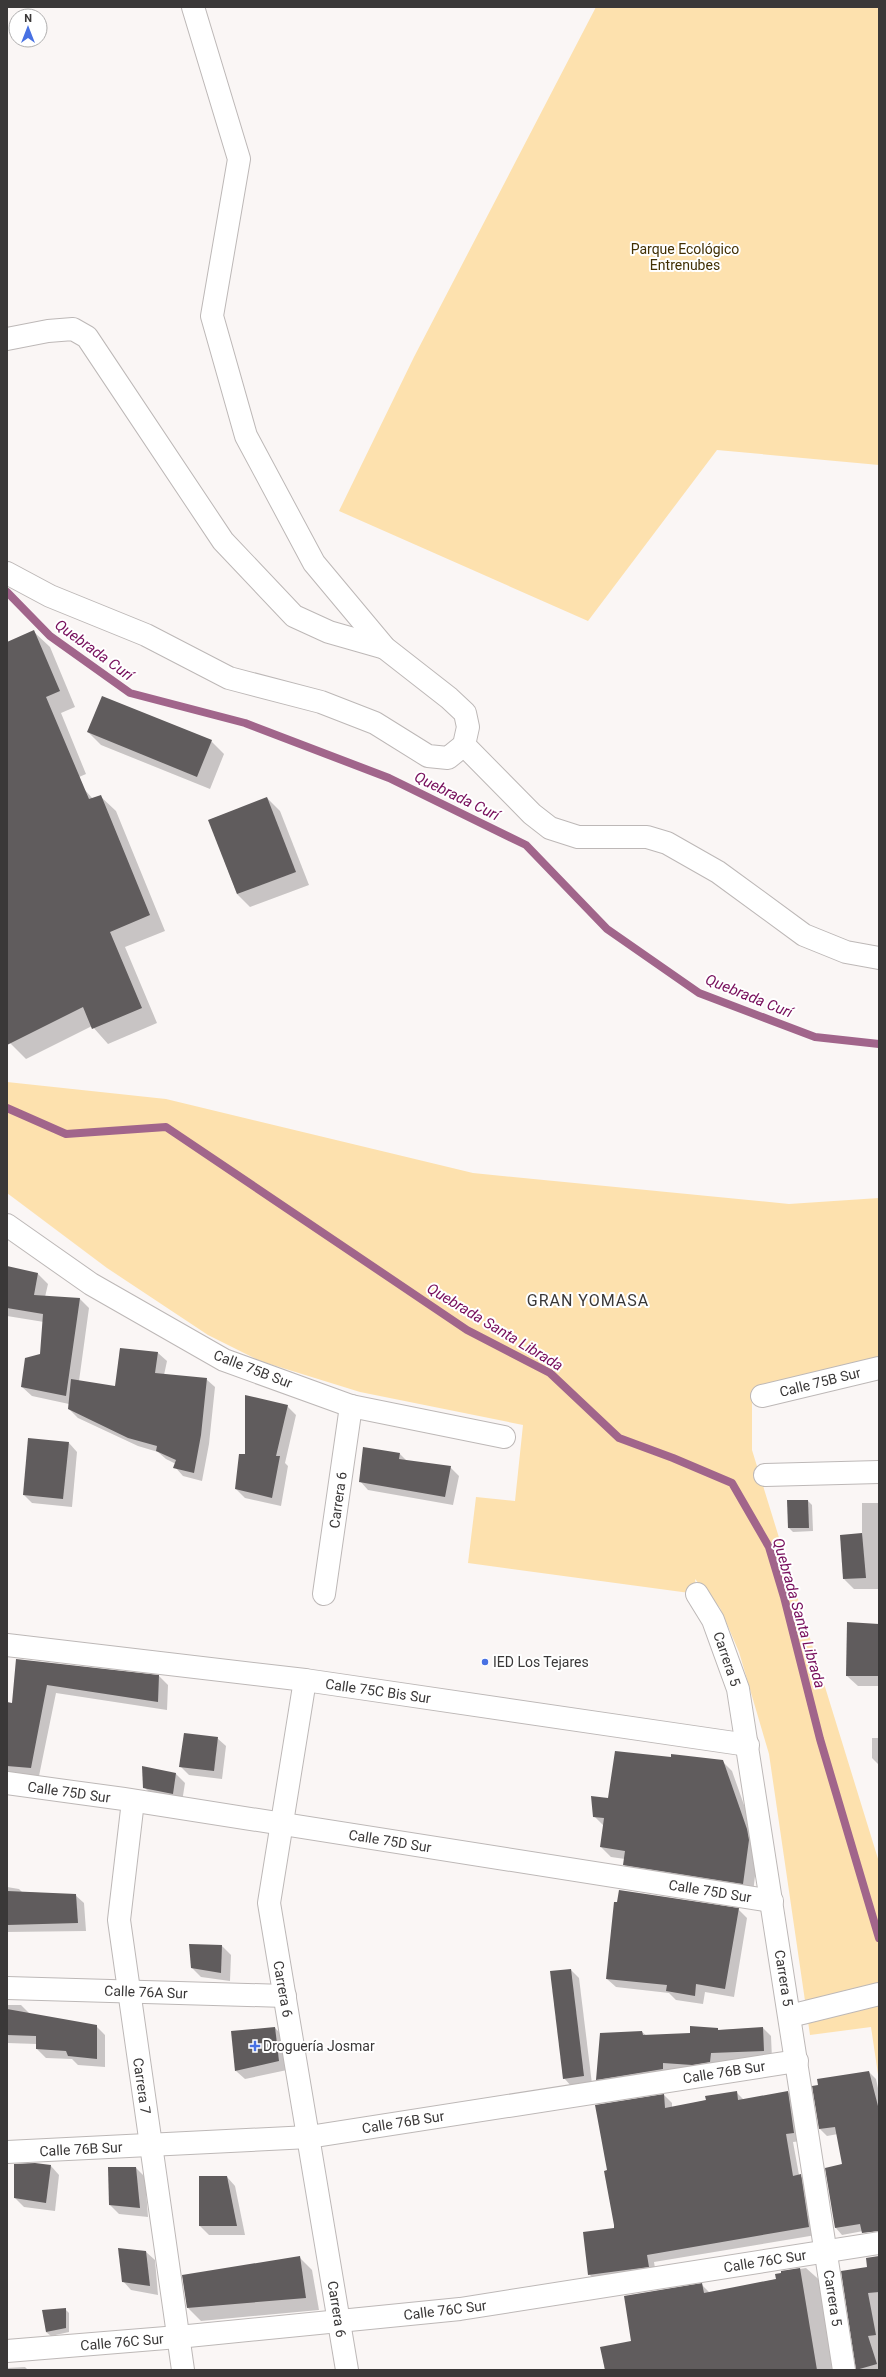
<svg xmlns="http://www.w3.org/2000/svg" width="886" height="2377" font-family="Roboto,sans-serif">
<rect width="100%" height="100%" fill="#faf6f5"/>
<g fill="#fde1ae">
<path d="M 596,7 L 879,7 L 879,465 L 717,450 L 588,621 L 339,511 L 414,357 Z"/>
<path d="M 7,1082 L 166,1099 L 473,1173 L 789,1204 L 879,1198 L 879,1357 L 752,1390 L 752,1450 L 879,1862 L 879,2081 L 871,2027 L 810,2035 L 769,1754 L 739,1652 L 720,1608 L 695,1579 L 697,1594 L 468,1563 L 476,1497 L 515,1501 L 523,1425 L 360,1392 L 260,1361 L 208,1335 L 107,1268 L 7,1193 Z"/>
</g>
<g fill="#0003">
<path d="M 34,632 L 50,647 L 75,707 L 61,713 L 86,774 L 7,808 L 7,643 Z"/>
<path d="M 88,732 L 211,741 L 224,754 L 210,789 L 101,745 Z"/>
<path d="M 84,789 L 93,799 L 100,796 L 116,811 L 165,931 L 125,947 L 157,1023 L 108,1044 L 92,1026 L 26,1059 L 10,1043 L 7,1037 L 7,826 Z"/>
<path d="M 267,798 L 280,811 L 309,885 L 250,907 L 237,894 L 209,820 Z"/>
<path d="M 7,1267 L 38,1274 L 48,1284 L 45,1297 L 80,1299 L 89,1308 L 79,1381 L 116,1387 L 120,1349 L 158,1353 L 167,1361 L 164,1375 L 206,1379 L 215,1387 L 209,1444 L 202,1481 L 183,1476 L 175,1467 L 176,1464 L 166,1459 L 158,1452 L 138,1446 L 78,1418 L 69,1409 L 69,1404 L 32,1396 L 22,1387 L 41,1355 L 44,1322 L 7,1316 Z"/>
<path d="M 287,1406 L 296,1415 L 285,1463 L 288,1466 L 281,1506 L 245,1498 L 236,1489 L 246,1455 Z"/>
<path d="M 69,1443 L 77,1452 L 72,1507 L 32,1503 L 24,1495 Z"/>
<path d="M 400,1454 L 407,1461 L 450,1467 L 459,1476 L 453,1505 L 368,1490 L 360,1481 Z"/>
<path d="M 808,1501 L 812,1505 L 813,1531 L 793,1532 L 789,1528 Z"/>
<path d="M 862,1503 L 879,1503 L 879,1589 L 854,1589 L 844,1579 L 841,1536 L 862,1534 Z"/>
<path d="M 879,1625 L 879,1686 L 858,1686 L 847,1676 Z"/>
<path d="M 17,1660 L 159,1676 L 168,1685 L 167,1710 L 56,1693 L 39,1776 L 7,1773 L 7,1703 L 13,1705 Z"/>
<path d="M 217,1738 L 226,1746 L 222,1779 L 189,1775 L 180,1766 Z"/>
<path d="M 872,1738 L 879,1738 L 879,1765 L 872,1758 Z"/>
<path d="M 672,1758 L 722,1761 L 732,1771 L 756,1839 L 758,1850 L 753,1893 L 634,1874 L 624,1865 L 625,1859 L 611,1857 L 601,1847 L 604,1826 L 594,1816 L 609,1800 Z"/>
<path d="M 143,1767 L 176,1774 L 185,1783 L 182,1802 L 153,1796 L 144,1787 Z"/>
<path d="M 7,1887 L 19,1889 L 22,1892 L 75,1895 L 84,1903 L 86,1931 L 7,1932 Z"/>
<path d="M 738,1909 L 747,1918 L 734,1997 L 705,1992 L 703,2004 L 676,2000 L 669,1993 L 616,1987 L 607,1979 Z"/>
<path d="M 222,1946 L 231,1955 L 230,1981 L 201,1977 L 192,1968 Z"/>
<path d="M 571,1970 L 579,1978 L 592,2084 L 572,2087 L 564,2078 Z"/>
<path d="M 7,2005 L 21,2005 L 30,2014 L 96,2026 L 105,2035 L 105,2067 L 78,2065 L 72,2059 L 46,2058 L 37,2049 L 37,2044 L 7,2043 Z"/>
<path d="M 691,2027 L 720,2030 L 763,2028 L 771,2036 L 772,2059 L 719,2061 L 718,2070 L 605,2087 L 597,2079 L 642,2032 L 647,2036 L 691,2034 Z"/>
<path d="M 275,2028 L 284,2037 L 287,2070 L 245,2079 L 236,2071 Z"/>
<path d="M 869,2072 L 876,2079 L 879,2093 L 879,2228 L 842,2235 L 836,2228 L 826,2169 L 843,2164 L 838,2134 L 827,2136 L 820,2129 L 814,2087 Z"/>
<path d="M 788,2092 L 796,2100 L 802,2141 L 793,2142 L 799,2175 L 808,2183 L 816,2235 L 654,2262 L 656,2274 L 597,2282 L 589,2274 L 615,2229 L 609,2171 L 664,2095 L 672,2103 L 672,2108 L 737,2093 L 744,2100 Z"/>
<path d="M 51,2166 L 59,2175 L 55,2211 L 24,2207 L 15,2198 Z"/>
<path d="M 136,2168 L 145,2177 L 148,2217 L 119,2214 L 110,2205 Z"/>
<path d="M 227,2177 L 235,2186 L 245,2235 L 209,2235 L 200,2226 Z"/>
<path d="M 146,2252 L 155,2260 L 158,2295 L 131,2290 L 123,2281 Z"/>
<path d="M 299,2257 L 312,2270 L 319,2310 L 201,2321 L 188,2308 Z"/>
<path d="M 879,2263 L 879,2370 L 857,2370 L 868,2268 Z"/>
<path d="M 806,2268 L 825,2285 L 840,2370 L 605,2370 L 601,2348 L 632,2342 L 702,2285 L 710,2293 L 777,2279 L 782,2272 Z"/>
<path d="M 65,2309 L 69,2313 L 69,2332 L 51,2336 L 46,2332 Z"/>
<path d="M 25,2367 L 28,2370 L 7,2370 L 7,2368 Z"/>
</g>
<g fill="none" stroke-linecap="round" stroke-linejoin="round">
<g stroke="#a1658b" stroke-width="8">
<path d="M 7,592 L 50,636 L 130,693 L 245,723 L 389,778 L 526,845 L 607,929 L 699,993 L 815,1037 L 879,1044"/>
<path d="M 7,1108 L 66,1134 L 166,1127 L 467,1330 L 550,1373 L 619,1438 L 673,1458 L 732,1483 L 769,1547 L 784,1597 L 820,1739 L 879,1938"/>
</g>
</g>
<g fill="#605c5d">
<path d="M 34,630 L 60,691 L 46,697 L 89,799 L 101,795 L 150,915 L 110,932 L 142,1008 L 92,1029 L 83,1007 L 7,1045 L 7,642 Z"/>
<path d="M 102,696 L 212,740 L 197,777 L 87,732 Z"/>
<path d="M 267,797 L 296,872 L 237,894 L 208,820 Z"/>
<path d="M 7,1266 L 38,1273 L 34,1295 L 80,1298 L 66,1396 L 21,1387 L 25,1358 L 40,1354 L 43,1314 L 7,1308 Z"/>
<path d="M 120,1348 L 158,1352 L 155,1373 L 207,1378 L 201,1435 L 194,1473 L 173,1468 L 176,1460 L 156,1451 L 157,1446 L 128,1438 L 68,1409 L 71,1379 L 115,1386 Z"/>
<path d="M 245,1395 L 288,1405 L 276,1456 L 280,1456 L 272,1498 L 235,1489 L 239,1454 L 245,1454 Z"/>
<path d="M 28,1438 L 69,1442 L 63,1499 L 23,1495 Z"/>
<path d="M 363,1447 L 400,1453 L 399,1459 L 451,1466 L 445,1497 L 359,1482 Z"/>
<path d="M 787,1500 L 808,1500 L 809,1528 L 788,1528 Z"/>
<path d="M 862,1533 L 866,1578 L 843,1579 L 840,1535 Z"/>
<path d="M 847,1622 L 879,1624 L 879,1676 L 846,1676 Z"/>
<path d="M 16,1659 L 159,1675 L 158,1702 L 47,1685 L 31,1768 L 7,1766 L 7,1702 L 12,1703 Z"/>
<path d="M 184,1733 L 218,1737 L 214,1771 L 179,1767 Z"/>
<path d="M 615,1751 L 671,1757 L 671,1754 L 723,1760 L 747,1829 L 749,1840 L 743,1884 L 623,1865 L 625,1851 L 600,1847 L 604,1818 L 593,1817 L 591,1796 L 608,1798 Z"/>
<path d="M 142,1766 L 176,1773 L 173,1794 L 143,1788 Z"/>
<path d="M 619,1890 L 739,1908 L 725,1989 L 696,1984 L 695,1996 L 666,1991 L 667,1985 L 606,1979 L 614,1902 L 617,1902 Z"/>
<path d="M 7,1891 L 76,1894 L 78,1923 L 7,1925 Z"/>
<path d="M 189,1944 L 222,1945 L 221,1973 L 191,1968 Z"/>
<path d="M 571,1969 L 584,2076 L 563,2079 L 550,1971 Z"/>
<path d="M 7,2009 L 97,2025 L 97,2059 L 68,2056 L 66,2051 L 36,2049 L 36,2036 L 7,2035 Z"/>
<path d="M 690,2026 L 718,2028 L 718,2030 L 763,2027 L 764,2051 L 711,2053 L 710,2062 L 692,2065 L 663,2063 L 663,2069 L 596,2080 L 600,2033 L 642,2031 L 643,2035 L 690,2033 Z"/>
<path d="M 275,2027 L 279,2061 L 235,2071 L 231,2031 Z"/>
<path d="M 869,2071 L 879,2110 L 879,2231 L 862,2233 L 860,2224 L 835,2228 L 825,2168 L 842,2164 L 835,2127 L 819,2129 L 812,2086 L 818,2085 L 817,2079 Z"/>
<path d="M 737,2091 L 738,2100 L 788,2091 L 794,2133 L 786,2134 L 793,2176 L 801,2174 L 809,2227 L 647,2255 L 649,2267 L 588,2275 L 583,2232 L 614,2228 L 614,2225 L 604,2171 L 607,2170 L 595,2105 L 664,2094 L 665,2108 L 706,2100 L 705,2096 Z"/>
<path d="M 35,2163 L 51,2165 L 46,2203 L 14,2198 L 14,2164 Z"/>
<path d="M 108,2167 L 136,2167 L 140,2208 L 109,2205 Z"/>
<path d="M 199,2176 L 227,2176 L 237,2226 L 199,2226 Z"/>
<path d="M 118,2248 L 146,2251 L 150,2286 L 122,2282 Z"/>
<path d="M 300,2256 L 306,2298 L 187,2308 L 182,2275 Z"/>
<path d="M 879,2256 L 879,2292 L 868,2293 L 876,2335 L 868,2336 L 877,2364 L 856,2370 L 841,2271 L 867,2267 L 866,2258 Z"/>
<path d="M 800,2268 L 817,2370 L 605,2370 L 600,2347 L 631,2341 L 624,2296 L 702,2283 L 704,2293 L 776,2279 L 775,2274 L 781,2273 L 781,2271 Z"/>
<path d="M 66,2308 L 66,2328 L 46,2332 L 42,2310 Z"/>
</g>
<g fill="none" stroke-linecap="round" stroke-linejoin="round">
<g stroke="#bdb8b7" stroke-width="24">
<g id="minor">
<path d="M 7,339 L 48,331 L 73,329 L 87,337 L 223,541 L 294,616 L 329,632 L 385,648"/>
<path d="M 7,573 L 50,596 L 146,635 L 229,678 L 321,702 L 375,723 L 428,756 L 448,758 L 464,745 L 468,727 L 465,713 L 449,698 L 385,648 L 314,563 L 246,436 L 212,316 L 239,159 L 193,7"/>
<path d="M 464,745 L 532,814 L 550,828 L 578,837 L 647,837 L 667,843 L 718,872 L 804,935 L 846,952 L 879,958"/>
<path d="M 7,1225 L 91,1284 L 224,1360 L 351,1406 L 504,1437"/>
<path d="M 762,1396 L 879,1368"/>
<path d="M 765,1475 L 879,1472"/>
<path d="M 324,1594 L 351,1406"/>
<path d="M 697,1594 L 713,1620 L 738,1689 L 844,2370"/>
<path d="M 7,1645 L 305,1680 L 748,1745"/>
<path d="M 305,1680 L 269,1903 L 347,2370"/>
<path d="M 7,1783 L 124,1799 L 772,1901"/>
<path d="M 133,1801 L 119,1920 L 183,2370"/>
<path d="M 7,1988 L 285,1996"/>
<path d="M 790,2016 L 879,1994"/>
<path d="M 7,2152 L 309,2137 L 797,2061"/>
<path d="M 7,2351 L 178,2337 L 460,2309 L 879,2243"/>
</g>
</g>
<use href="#minor" stroke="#fff" stroke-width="22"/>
</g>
<g fill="#4871e3" stroke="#fff" stroke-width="1.5">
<circle cx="485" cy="1662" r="4"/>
<path d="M253 2040h4v4h4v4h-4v4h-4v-4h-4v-4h4z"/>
</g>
<g text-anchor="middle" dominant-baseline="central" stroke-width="4" stroke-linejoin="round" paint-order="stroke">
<g font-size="14" fill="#423004" stroke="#fff">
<text x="685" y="249">Parque Ecológico<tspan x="685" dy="16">Entrenubes</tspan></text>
</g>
<g font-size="14" fill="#3a3838" stroke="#fff">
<text transform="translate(253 1369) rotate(21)">Calle 75B Sur</text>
<text transform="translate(820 1382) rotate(-14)">Calle 75B Sur</text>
<text transform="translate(338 1500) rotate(-82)">Carrera 6</text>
<text transform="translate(727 1659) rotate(71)">Carrera 5</text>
<text transform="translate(378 1691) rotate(8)">Calle 75C Bis Sur</text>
<text transform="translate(69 1792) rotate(8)">Calle 75D Sur</text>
<text transform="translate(390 1841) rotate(9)">Calle 75D Sur</text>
<text transform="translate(710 1891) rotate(9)">Calle 75D Sur</text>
<text transform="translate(784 1978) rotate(81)">Carrera 5</text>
<text transform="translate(283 1989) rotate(80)">Carrera 6</text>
<text transform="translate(146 1992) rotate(2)">Calle 76A Sur</text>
<text transform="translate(724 2072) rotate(-9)">Calle 76B Sur</text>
<text transform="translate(142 2086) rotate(82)">Carrera 7</text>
<text transform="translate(403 2122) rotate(-9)">Calle 76B Sur</text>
<text transform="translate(81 2149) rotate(-3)">Calle 76B Sur</text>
<text transform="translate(765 2261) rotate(-9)">Calle 76C Sur</text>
<text transform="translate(833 2298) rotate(81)">Carrera 5</text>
<text transform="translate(337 2309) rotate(81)">Carrera 6</text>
<text transform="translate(445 2310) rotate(-7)">Calle 76C Sur</text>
<text transform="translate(122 2342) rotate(-5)">Calle 76C Sur</text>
</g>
<g font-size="14" fill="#3a3838" stroke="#fff" text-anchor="start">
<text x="493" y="1662">IED Los Tejares</text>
<text x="263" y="2046">Droguería Josmar</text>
</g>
<g font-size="15" font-style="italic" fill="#770e5c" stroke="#fff">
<text transform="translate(94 650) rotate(36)">Quebrada Curí</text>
<text transform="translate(457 796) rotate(26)">Quebrada Curí</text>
<text transform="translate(749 996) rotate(22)">Quebrada Curí</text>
<text transform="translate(495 1327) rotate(31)">Quebrada Santa Librada</text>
<text transform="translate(799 1613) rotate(74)">Quebrada Santa Librada</text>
</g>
<g font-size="16" letter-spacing="1" fill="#3a3838" stroke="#fff">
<text x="588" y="1300">GRAN YOMASA</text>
</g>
</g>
<rect width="886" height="2377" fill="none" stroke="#3a3838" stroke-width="16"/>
<g transform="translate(28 28)"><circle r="19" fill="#ffffff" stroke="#b0afaf"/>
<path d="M0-3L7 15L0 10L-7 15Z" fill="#4871e3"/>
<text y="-6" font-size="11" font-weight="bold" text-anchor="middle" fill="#3a3838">N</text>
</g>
</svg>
